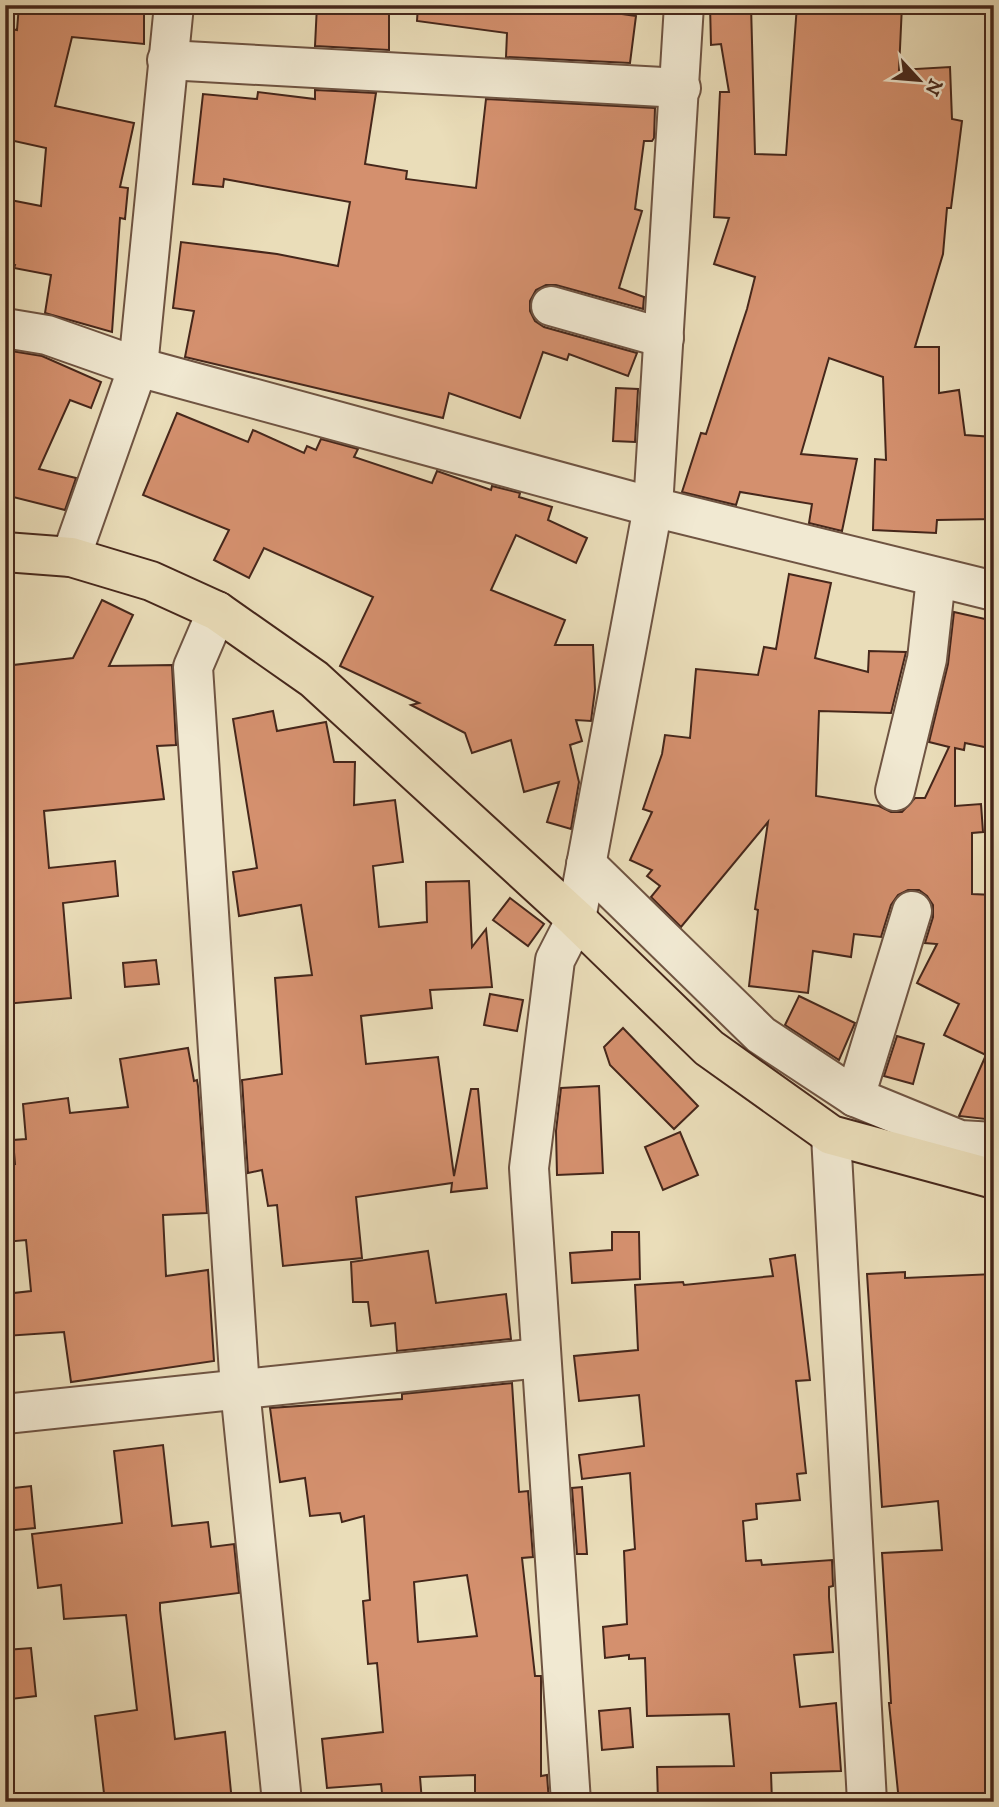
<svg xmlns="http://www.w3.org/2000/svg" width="999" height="1807" font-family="'IM FELL DW Pica',serif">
<rect width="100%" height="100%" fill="#eaddb9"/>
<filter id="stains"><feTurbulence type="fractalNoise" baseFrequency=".00286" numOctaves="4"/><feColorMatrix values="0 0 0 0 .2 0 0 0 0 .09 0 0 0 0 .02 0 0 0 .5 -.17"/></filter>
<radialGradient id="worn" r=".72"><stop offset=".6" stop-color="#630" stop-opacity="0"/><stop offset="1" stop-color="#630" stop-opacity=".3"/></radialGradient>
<g fill="#d4906e" stroke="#46271b" stroke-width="2" fill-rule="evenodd">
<path d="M 19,5 L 93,8 L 93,5 L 115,5 L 144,9 L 144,44 L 72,37 L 55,106 L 134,123 L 120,187 L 128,188 L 125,219 L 120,218 L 112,332 L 45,313 L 51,275 L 14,268 L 15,265 L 5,263 L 5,199 L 41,206 L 46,148 L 5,139 L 5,28 L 17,30 Z"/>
<path d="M 317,5 L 389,5 L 389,50 L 315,46 Z"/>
<path d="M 418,5 L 593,5 L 593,10 L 636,16 L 630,63 L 506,57 L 507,33 L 417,21 Z"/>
<path d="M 710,5 L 751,5 L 755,154 L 786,155 L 797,5 L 902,5 L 899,70 L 950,67 L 952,119 L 962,121 L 951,208 L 947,208 L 943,254 L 915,347 L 939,347 L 939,393 L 959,390 L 965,435 L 994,437 L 994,519 L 937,520 L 936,533 L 873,530 L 875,459 L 886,460 L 883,377 L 829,358 L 801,454 L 857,459 L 842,531 L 809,523 L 812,504 L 740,492 L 736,505 L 682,492 L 701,433 L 706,434 L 747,309 L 755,277 L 714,264 L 729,218 L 714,217 L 720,92 L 729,92 L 721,44 L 711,45 Z"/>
<path d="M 315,90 L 376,93 L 365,164 L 407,171 L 406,179 L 476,188 L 486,99 L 655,108 L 654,138 L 652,141 L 644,141 L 635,209 L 642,211 L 619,288 L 644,297 L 643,309 L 556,285 L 546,285 L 536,290 L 530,301 L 530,311 L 535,321 L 544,327 L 637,353 L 628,376 L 569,354 L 567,360 L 543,352 L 520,418 L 449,393 L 443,418 L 185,357 L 194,311 L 173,308 L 181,242 L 277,254 L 338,266 L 350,202 L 224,179 L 223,187 L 193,184 L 203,94 L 257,99 L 258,92 L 315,99 Z"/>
<path d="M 5,350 L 42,356 L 101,382 L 91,408 L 70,400 L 39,469 L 76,478 L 65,510 L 5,495 Z"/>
<path d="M 616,388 L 638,389 L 635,442 L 613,441 Z"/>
<path d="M 177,413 L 248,442 L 253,430 L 304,453 L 307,446 L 316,450 L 321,439 L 358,449 L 354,457 L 432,483 L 437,471 L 491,490 L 492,486 L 520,493 L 519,497 L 552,507 L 548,520 L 587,538 L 576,563 L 516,535 L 491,590 L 565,620 L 555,645 L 593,645 L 595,690 L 591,721 L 576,720 L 582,741 L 570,745 L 579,782 L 571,829 L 547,822 L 559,782 L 524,792 L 511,740 L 472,753 L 465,733 L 411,705 L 419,703 L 340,666 L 373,597 L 264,548 L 249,578 L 214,560 L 229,530 L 143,495 Z"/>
<path d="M 789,574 L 831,583 L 815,658 L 868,672 L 869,651 L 906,652 L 891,713 L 819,711 L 816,796 L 879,806 L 891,812 L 902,812 L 915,798 L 925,798 L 949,747 L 929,742 L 948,664 L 954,612 L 994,621 L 994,749 L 965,743 L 964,750 L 955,748 L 955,806 L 981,804 L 983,832 L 972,833 L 972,894 L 994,895 L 994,1120 L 959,1116 L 986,1055 L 944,1035 L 959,1004 L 917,983 L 937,944 L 925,943 L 933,917 L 933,905 L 927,896 L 919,890 L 908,890 L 898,895 L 891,905 L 881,937 L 854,934 L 851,957 L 813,951 L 808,993 L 749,986 L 758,910 L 755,909 L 768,822 L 681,927 L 651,897 L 660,886 L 647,876 L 652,870 L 630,860 L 652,812 L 643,809 L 662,754 L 665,735 L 690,738 L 696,669 L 758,675 L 764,647 L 776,649 Z"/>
<path d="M 102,600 L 133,615 L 109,666 L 172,665 L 176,745 L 157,746 L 164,799 L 44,811 L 49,868 L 115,861 L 118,896 L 63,903 L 71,998 L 5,1004 L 5,666 L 73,658 Z"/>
<path d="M 273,711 L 277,731 L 326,722 L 334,762 L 355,762 L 354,805 L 395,800 L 403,862 L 373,866 L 379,927 L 427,922 L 426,882 L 469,881 L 472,947 L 486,929 L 492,987 L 430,990 L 432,1008 L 361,1016 L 366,1064 L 438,1057 L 454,1176 L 471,1089 L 478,1089 L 487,1188 L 451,1192 L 452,1183 L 356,1197 L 362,1258 L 283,1266 L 277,1205 L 268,1206 L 262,1170 L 248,1173 L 242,1080 L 282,1074 L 275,978 L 312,975 L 301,905 L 239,916 L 233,872 L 257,868 L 233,719 Z"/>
<path d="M 510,898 L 544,924 L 528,946 L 493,920 Z"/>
<path d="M 156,960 L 159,984 L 125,987 L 123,963 Z"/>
<path d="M 490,994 L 523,1000 L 517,1031 L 484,1025 Z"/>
<path d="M 799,996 L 855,1023 L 839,1060 L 785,1025 Z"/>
<path d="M 623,1028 L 698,1106 L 674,1129 L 610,1065 L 604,1047 Z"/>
<path d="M 897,1036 L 924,1044 L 913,1084 L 884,1076 Z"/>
<path d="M 188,1048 L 194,1081 L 197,1080 L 198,1086 L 207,1213 L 163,1215 L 166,1276 L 208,1270 L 214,1361 L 71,1382 L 64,1332 L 5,1336 L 5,1294 L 31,1291 L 26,1240 L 5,1242 L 5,1165 L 15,1164 L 13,1140 L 26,1139 L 23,1104 L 68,1098 L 70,1113 L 128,1107 L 120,1059 Z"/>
<path d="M 599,1086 L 603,1173 L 557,1175 L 556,1131 L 561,1088 Z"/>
<path d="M 680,1132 L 698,1175 L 663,1190 L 645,1147 Z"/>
<path d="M 612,1232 L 639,1232 L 640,1279 L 572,1283 L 570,1253 L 612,1250 Z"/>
<path d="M 428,1251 L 436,1303 L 506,1294 L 511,1339 L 397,1351 L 395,1323 L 371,1326 L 368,1302 L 353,1302 L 351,1262 Z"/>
<path d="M 795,1255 L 810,1380 L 796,1381 L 806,1473 L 797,1474 L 800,1500 L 756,1504 L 757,1519 L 743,1521 L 746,1561 L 761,1560 L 762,1565 L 832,1560 L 833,1586 L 829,1587 L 829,1597 L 833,1652 L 794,1655 L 800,1707 L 836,1703 L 841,1771 L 771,1773 L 772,1802 L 658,1802 L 657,1767 L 734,1766 L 729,1714 L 647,1716 L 645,1658 L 629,1659 L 629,1655 L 605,1658 L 603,1627 L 627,1624 L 624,1551 L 635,1549 L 630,1473 L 582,1479 L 579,1455 L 644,1446 L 639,1395 L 579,1401 L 574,1356 L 638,1350 L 635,1285 L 683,1282 L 684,1285 L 773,1276 L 770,1259 Z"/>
<path d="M 905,1272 L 905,1278 L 994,1274 L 994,1802 L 899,1802 L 889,1703 L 891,1703 L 882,1553 L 942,1550 L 938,1501 L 882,1507 L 867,1274 Z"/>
<path d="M 512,1383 L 519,1492 L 528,1491 L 533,1557 L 522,1558 L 535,1676 L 541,1676 L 541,1776 L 547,1775 L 549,1802 L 475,1802 L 475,1775 L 420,1777 L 422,1802 L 383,1802 L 381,1784 L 327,1788 L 322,1739 L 383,1732 L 377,1663 L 368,1664 L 363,1601 L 370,1600 L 364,1516 L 342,1522 L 340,1513 L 310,1516 L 305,1478 L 280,1482 L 270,1408 L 402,1399 L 402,1394 ZM 467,1575 L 477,1636 L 418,1642 L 414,1582 Z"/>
<path d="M 163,1445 L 172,1526 L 208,1522 L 211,1547 L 234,1544 L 239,1593 L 160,1603 L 160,1610 L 175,1739 L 225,1732 L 232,1802 L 105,1802 L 95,1716 L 137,1710 L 126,1615 L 64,1619 L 61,1585 L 38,1588 L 32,1534 L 122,1523 L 114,1451 Z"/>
<path d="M 31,1486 L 35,1528 L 5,1531 L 5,1489 Z"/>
<path d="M 582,1487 L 587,1554 L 577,1554 L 572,1488 Z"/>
<path d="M 31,1648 L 36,1696 L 11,1699 L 6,1650 Z"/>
<path d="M 630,1708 L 633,1747 L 602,1750 L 599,1711 Z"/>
</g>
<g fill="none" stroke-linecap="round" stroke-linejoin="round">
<g stroke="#6f5442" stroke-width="42">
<g id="minor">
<path d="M 167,60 L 681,88"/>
<path d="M 551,306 L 664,338"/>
<path d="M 5,328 L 47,335 L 138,367 L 653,507 L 994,591"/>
<path d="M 71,557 L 138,367 L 174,5"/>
<path d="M 217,611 L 193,667 L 240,1389 L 282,1802"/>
<path d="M 895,791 L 927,659 L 936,578"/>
<path d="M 586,864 L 761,1035 L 855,1097 L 960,1140 L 994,1142"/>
<path d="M 855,1097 L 912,911"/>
<path d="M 831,1135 L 867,1802"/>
<path d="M 5,1414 L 540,1358"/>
<path d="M 571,1802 L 529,1168 L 555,960 L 576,919 L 653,507 L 684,5"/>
</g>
</g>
<g stroke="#46271b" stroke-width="42">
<path id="major" d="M 5,552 L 71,557 L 151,581 L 217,611 L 314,679 L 576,919 L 709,1048 L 831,1135 L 994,1179"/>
</g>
<use href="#minor" stroke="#f1e9d2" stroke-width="38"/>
<use href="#major" stroke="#eaddb9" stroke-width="38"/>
</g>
<rect width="999" height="1807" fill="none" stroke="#eaddb9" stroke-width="28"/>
<rect x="7" y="7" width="985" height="1793" fill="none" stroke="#46271b" stroke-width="3.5"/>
<rect x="14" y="14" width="971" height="1779" fill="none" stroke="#46271b" stroke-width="2"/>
<g transform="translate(919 80) rotate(116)" stroke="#f1e9d2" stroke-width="5" paint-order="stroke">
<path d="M0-5L12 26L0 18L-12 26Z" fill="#46271b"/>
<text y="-10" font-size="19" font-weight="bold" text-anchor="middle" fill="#46271b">N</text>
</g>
<rect width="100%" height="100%" filter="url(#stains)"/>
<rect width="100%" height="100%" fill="url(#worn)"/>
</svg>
